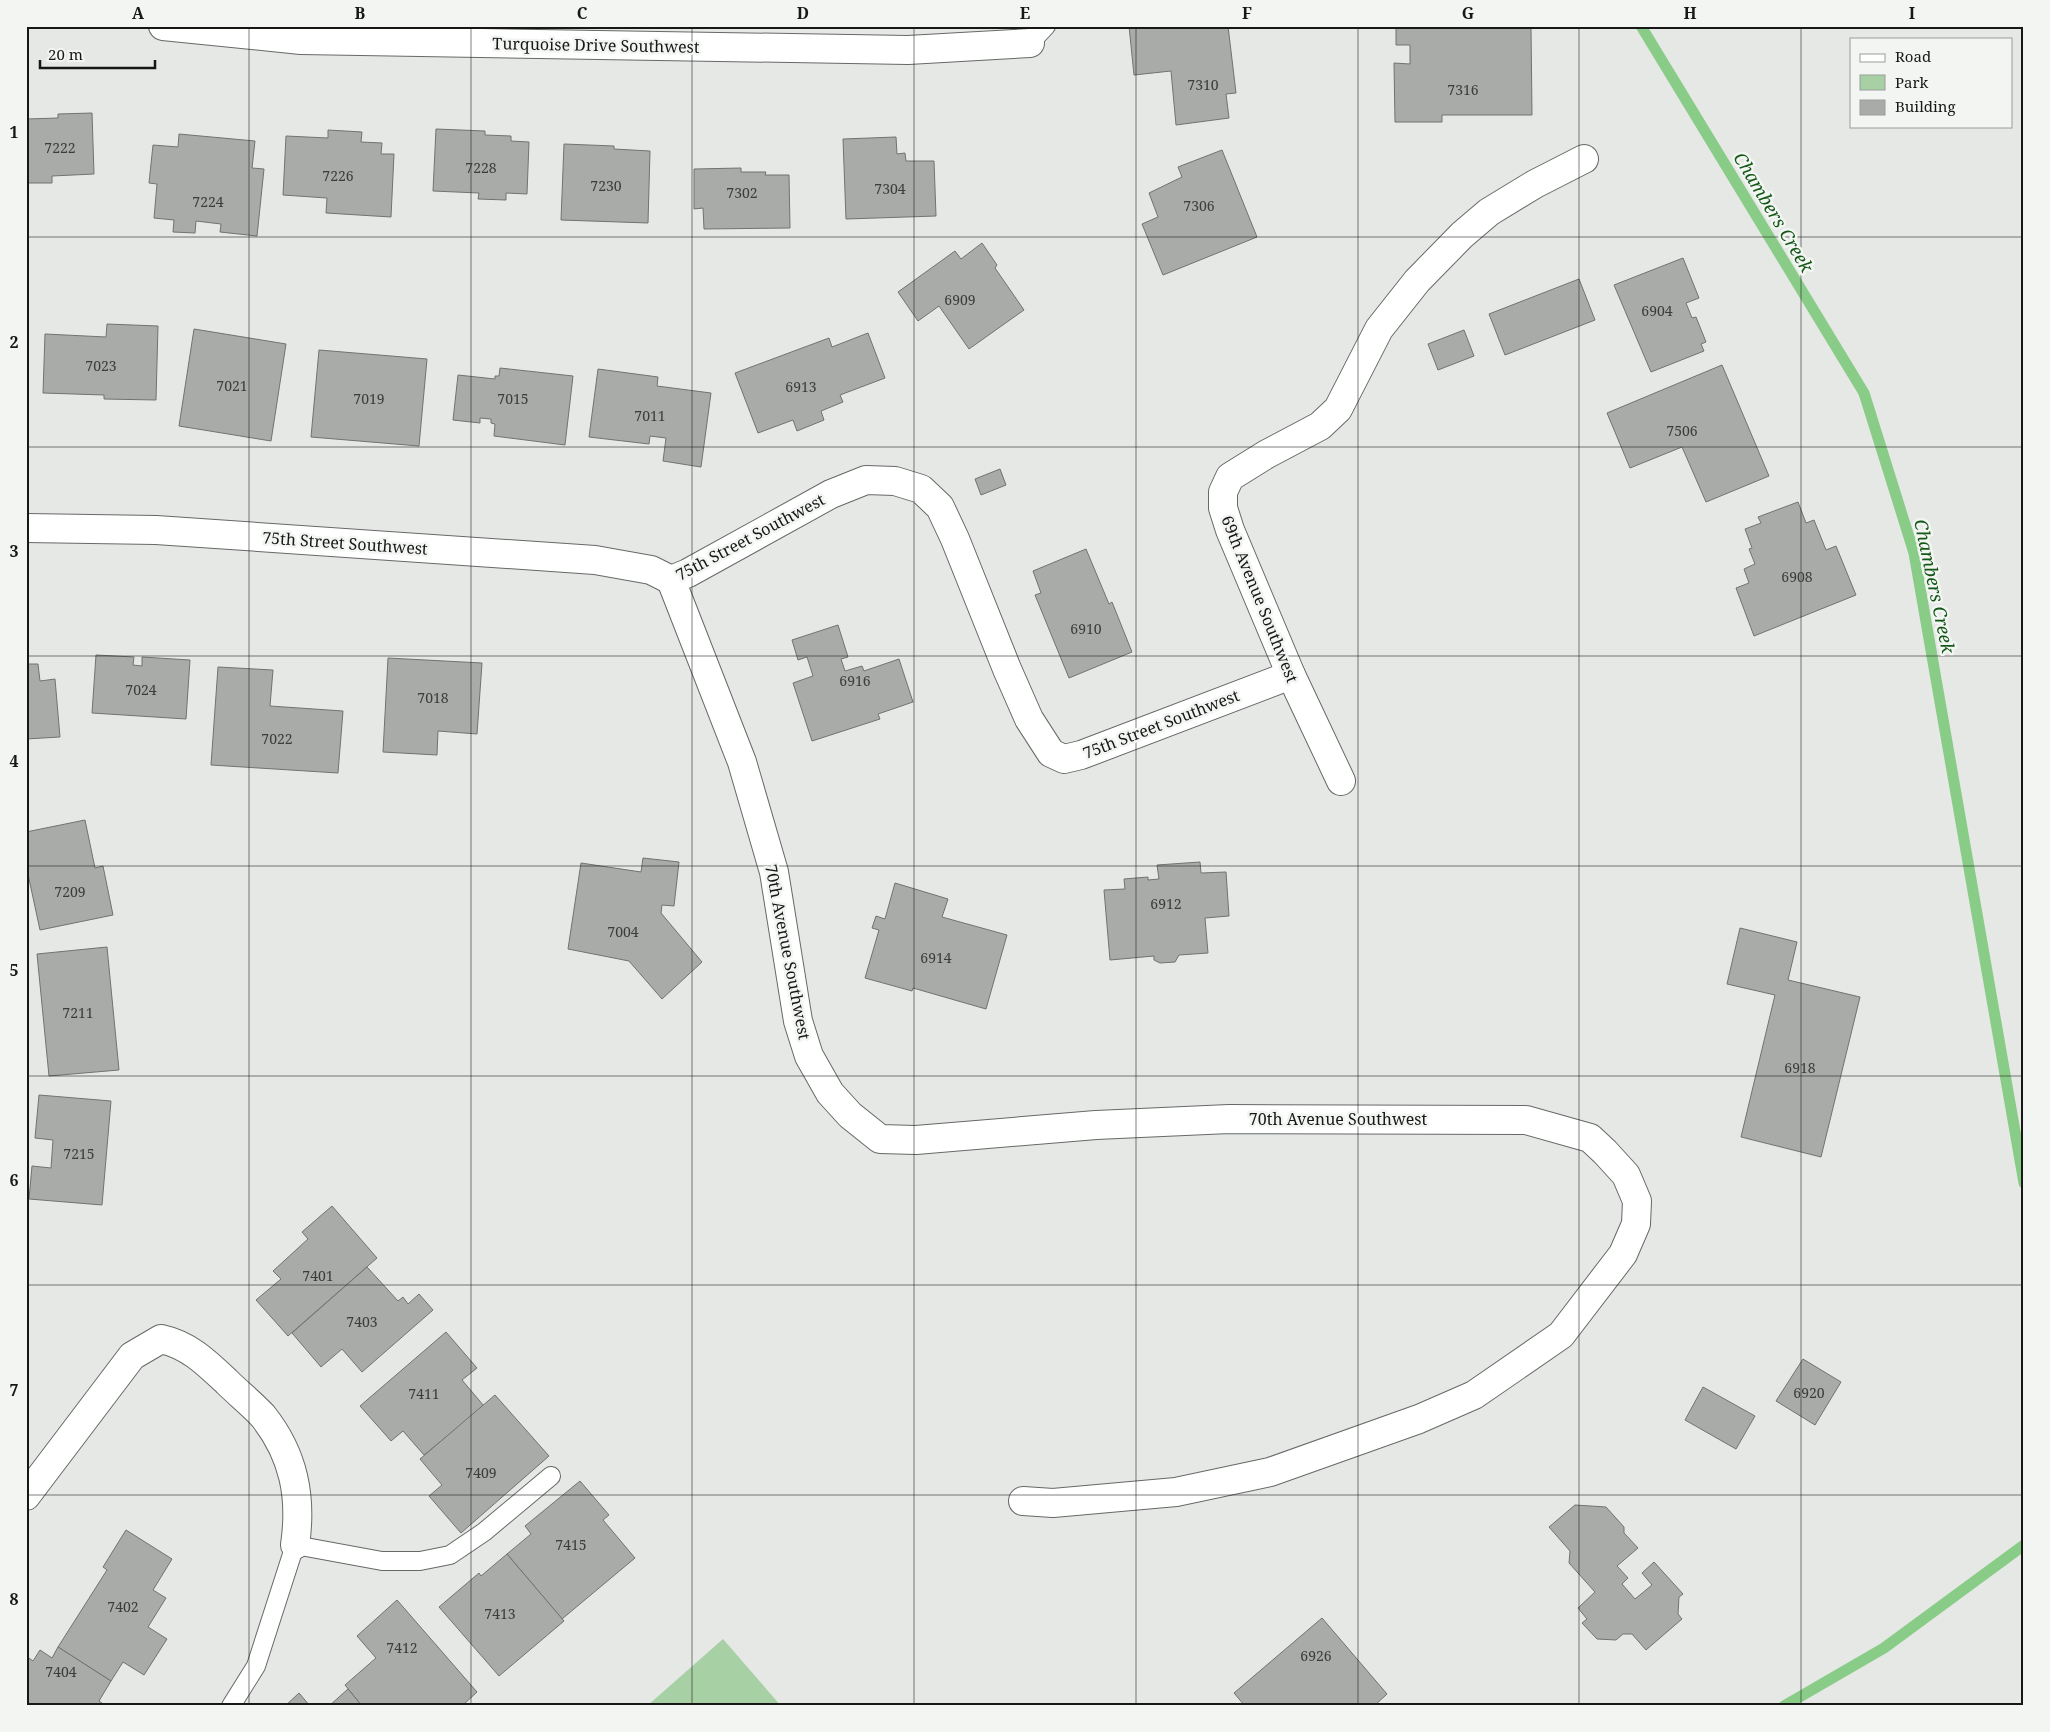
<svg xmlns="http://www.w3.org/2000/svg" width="2050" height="1732" font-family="'Noto Serif',serif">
<rect width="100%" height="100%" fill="#e5e8e4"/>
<path fill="#a7d0a5" d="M 723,1639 L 781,1706 L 647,1706 Z"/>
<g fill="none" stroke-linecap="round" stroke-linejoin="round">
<g stroke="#89cc88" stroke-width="11">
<path d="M 1641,26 L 1864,393 L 1914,553 L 2024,1183"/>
<path d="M 1784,1706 L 1884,1648 L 2024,1545"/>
</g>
</g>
<g fill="#a8aba8" stroke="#717370">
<path d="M 1129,26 L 1228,26 L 1236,93 L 1226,94 L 1229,118 L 1176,125 L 1171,71 L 1134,75 Z"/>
<path d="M 1396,26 L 1517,26 L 1517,28 L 1531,28 L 1532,115 L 1442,115 L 1442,122 L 1395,122 L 1394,63 L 1410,64 L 1410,45 L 1396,45 Z"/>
<path d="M 92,113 L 94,174 L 52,176 L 52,183 L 26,183 L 26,119 L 58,118 L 58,114 Z"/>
<path d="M 436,129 L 485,131 L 485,135 L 511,136 L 511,141 L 529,142 L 527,194 L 506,193 L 506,200 L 478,199 L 479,193 L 433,191 Z"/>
<path d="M 328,130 L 362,132 L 361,142 L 382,143 L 381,154 L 394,154 L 391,217 L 326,213 L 327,198 L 283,195 L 286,136 L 328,138 Z"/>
<path d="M 179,134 L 255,141 L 252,168 L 264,169 L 257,236 L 220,232 L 221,224 L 196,221 L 195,233 L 173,232 L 174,220 L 154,218 L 157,184 L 149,183 L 153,145 L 178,147 Z"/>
<path d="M 896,137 L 897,154 L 905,153 L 906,161 L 934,161 L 936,216 L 846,219 L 843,139 Z"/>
<path d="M 564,144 L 614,146 L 614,149 L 650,151 L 648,223 L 561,220 Z"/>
<path d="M 1222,150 L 1257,237 L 1163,275 L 1142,224 L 1158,217 L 1149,193 L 1182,177 L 1178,167 Z"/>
<path d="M 741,168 L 741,172 L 766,172 L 765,175 L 789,175 L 790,228 L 704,229 L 703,208 L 694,209 L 694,169 Z"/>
<path d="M 982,243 L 997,265 L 995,268 L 1024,310 L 969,349 L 939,306 L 918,321 L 898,292 L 955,251 L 961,259 Z"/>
<path d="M 1683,258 L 1699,298 L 1686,303 L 1692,318 L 1696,317 L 1706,342 L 1701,344 L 1704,351 L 1651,372 L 1614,285 Z"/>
<path d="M 1579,279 L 1595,320 L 1505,355 L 1489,314 Z"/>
<path d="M 107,324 L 158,326 L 156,400 L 104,399 L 104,395 L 43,393 L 45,334 L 106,337 Z"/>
<path d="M 194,329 L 286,344 L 271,441 L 179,426 Z"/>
<path d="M 1464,330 L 1474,356 L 1438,370 L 1428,344 Z"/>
<path d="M 868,333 L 885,378 L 840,395 L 843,402 L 821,411 L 824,420 L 797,431 L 793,420 L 758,433 L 735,373 L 829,338 L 832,347 Z"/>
<path d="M 319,350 L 427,359 L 419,446 L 311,437 Z"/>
<path d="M 1722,365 L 1769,476 L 1706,502 L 1682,447 L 1630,468 L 1607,413 Z"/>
<path d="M 500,368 L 573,376 L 565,445 L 494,436 L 495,424 L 491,423 L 491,419 L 480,418 L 480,423 L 453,420 L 458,375 L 495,379 L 495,376 L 499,376 Z"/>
<path d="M 598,369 L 658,377 L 657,386 L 711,393 L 701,467 L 663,461 L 666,438 L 650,436 L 649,444 L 589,437 Z"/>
<path d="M 1000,469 L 1006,485 L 981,495 L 975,479 Z"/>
<path d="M 1798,502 L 1806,523 L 1814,520 L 1826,550 L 1836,546 L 1856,595 L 1754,636 L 1736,588 L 1749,583 L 1744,569 L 1755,564 L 1749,549 L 1752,548 L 1745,529 L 1761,523 L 1758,517 Z"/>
<path d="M 1086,549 L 1109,604 L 1112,602 L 1132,652 L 1069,678 L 1035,595 L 1041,593 L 1033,571 Z"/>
<path d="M 838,625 L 848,657 L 841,659 L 845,671 L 862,666 L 864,671 L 899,659 L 913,702 L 878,714 L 880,719 L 812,741 L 793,683 L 813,676 L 807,657 L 798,660 L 792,640 Z"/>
<path d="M 96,655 L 134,657 L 133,665 L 142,666 L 142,657 L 190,660 L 186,719 L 92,713 Z"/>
<path d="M 388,658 L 482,663 L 477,734 L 438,731 L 437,755 L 383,752 Z"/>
<path d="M 26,664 L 38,664 L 40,681 L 55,679 L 60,737 L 26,739 Z"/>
<path d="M 218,667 L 273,670 L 270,706 L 343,711 L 338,773 L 211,765 Z"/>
<path d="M 85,820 L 95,868 L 103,866 L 113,915 L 40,930 L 26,865 L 26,832 Z"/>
<path d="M 643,858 L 679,862 L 674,906 L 662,905 L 661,913 L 702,962 L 662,999 L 629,961 L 568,949 L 581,863 L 641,872 Z"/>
<path d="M 1200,862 L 1201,873 L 1226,872 L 1229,916 L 1205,918 L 1208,953 L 1179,955 L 1175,962 L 1160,963 L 1154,960 L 1154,956 L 1110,960 L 1104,890 L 1125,889 L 1124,879 L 1148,877 L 1148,880 L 1159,879 L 1157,865 Z"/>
<path d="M 895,883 L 948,899 L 942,917 L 1007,935 L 986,1009 L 913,988 L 912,991 L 865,978 L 879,930 L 872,928 L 876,916 L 885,919 Z"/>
<path d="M 1740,928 L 1797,942 L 1788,980 L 1860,997 L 1821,1157 L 1741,1137 L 1775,995 L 1727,984 Z"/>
<path d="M 107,947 L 119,1070 L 49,1076 L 37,954 Z"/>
<path d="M 39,1095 L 111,1101 L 102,1205 L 29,1199 L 32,1166 L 51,1168 L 53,1140 L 35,1138 Z"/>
<path d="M 332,1206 L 377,1258 L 288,1336 L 256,1300 L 281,1279 L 273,1271 L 308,1239 L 302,1232 Z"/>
<path d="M 367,1267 L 398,1301 L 403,1297 L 408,1304 L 419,1294 L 433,1310 L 362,1372 L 342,1349 L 321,1367 L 292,1333 Z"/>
<path d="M 446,1332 L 477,1368 L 462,1380 L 484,1406 L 424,1455 L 403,1431 L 391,1441 L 360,1406 Z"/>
<path d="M 1803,1359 L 1841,1382 L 1815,1425 L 1776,1401 Z"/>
<path d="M 1703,1387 L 1755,1416 L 1736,1449 L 1685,1420 Z"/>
<path d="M 495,1395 L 549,1456 L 461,1533 L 429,1496 L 442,1485 L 420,1459 Z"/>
<path d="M 580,1481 L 609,1515 L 603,1520 L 635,1558 L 562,1619 L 507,1554 L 531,1534 L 525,1526 Z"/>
<path d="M 1575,1505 L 1606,1507 L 1624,1527 L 1624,1533 L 1638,1548 L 1617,1566 L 1628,1578 L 1622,1584 L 1635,1599 L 1652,1585 L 1642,1573 L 1654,1562 L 1683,1594 L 1679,1597 L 1678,1614 L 1682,1619 L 1646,1650 L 1632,1634 L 1623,1634 L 1616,1640 L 1597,1639 L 1582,1623 L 1587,1619 L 1578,1608 L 1595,1592 L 1569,1563 L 1570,1551 L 1549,1527 Z"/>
<path d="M 126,1530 L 172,1559 L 153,1590 L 166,1598 L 148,1627 L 167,1639 L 144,1675 L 123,1662 L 111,1681 L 58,1647 L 107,1570 L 103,1567 Z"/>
<path d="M 507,1554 L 564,1621 L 499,1676 L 439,1607 L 479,1573 L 481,1576 Z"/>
<path d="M 397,1600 L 477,1692 L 462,1706 L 362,1706 L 345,1685 L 376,1658 L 357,1636 Z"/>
<path d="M 1322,1618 L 1387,1694 L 1374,1706 L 1245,1706 L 1234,1693 Z"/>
<path d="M 58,1647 L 111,1681 L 99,1701 L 106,1706 L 26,1706 L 26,1656 L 33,1661 L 40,1650 L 52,1658 Z"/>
<path d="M 348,1689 L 362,1706 L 329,1706 Z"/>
<path d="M 299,1693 L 310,1706 L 285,1706 Z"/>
</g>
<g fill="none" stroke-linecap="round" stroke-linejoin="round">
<g stroke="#666966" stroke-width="20">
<g id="lane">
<path d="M 1030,43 L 1046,26"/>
<path d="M 231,1706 L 256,1666 L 295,1545 L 382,1561 L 420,1561 L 450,1555 L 484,1532 L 551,1476"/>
</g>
</g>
<g stroke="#666966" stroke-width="30">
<g id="street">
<path d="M 163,26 L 301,40 L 908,50 L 1030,43"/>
<path d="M 26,528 L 156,530 L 595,560 L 651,570 L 671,580 L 688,573 L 831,494 L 866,480 L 895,481 L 921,489 L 940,507 L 955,539 L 1007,669 L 1029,719 L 1051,753 L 1064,759 L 1081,755 L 1291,675"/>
<path d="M 671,580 L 742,762 L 774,872 L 798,1021 L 809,1056 L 830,1093 L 850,1115 L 880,1139 L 916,1140 L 1096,1125 L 1229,1119 L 1526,1120 L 1590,1138 L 1605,1152 L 1626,1175 L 1637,1201 L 1636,1224 L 1623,1254 L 1561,1335 L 1474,1395 L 1419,1419 L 1270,1472 L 1176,1492 L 1053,1503 L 1023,1501"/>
<path d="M 1341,781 L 1291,675 L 1230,530 L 1223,508 L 1223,492 L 1230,477 L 1267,454 L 1320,426 L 1338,409 L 1379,329 L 1417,281 L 1462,235 L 1489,212 L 1535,184 L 1584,159"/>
<path d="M 26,1496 L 132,1356 L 161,1339 C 189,1345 207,1363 227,1382 C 238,1393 252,1404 263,1416 C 294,1455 302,1497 295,1545"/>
</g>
</g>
<use href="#lane" stroke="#fff" stroke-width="18"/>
<use href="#street" stroke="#fff" stroke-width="28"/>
</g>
<path fill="none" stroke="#171816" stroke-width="1" stroke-opacity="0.55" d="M 249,26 L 249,1706M 471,26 L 471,1706M 692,26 L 692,1706M 914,26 L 914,1706M 1136,26 L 1136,1706M 1358,26 L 1358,1706M 1579,26 L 1579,1706M 1801,26 L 1801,1706M 26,237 L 2024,237M 26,447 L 2024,447M 26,656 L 2024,656M 26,866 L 2024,866M 26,1076 L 2024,1076M 26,1285 L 2024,1285M 26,1495 L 2024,1495"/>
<g text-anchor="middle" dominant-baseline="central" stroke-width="5" stroke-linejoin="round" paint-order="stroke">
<g font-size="14" fill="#3b3d3a">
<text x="1203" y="84">7310</text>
<text x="1463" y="89">7316</text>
<text x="60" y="147">7222</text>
<text x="481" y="167">7228</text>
<text x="338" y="175">7226</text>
<text x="606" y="185">7230</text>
<text x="890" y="188">7304</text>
<text x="742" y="192">7302</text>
<text x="208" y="201">7224</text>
<text x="1199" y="205">7306</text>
<text x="960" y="299">6909</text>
<text x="1657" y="310">6904</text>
<text x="101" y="365">7023</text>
<text x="232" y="385">7021</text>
<text x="801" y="386">6913</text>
<text x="369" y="398">7019</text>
<text x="513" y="398">7015</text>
<text x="650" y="415">7011</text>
<text x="1682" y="430">7506</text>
<text x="1797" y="576">6908</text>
<text x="1086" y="628">6910</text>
<text x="855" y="680">6916</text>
<text x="141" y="689">7024</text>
<text x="433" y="697">7018</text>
<text x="277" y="738">7022</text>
<text x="70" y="891">7209</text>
<text x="1166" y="903">6912</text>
<text x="623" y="931">7004</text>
<text x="936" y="957">6914</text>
<text x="78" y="1012">7211</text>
<text x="1800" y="1067">6918</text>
<text x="79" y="1153">7215</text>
<text x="318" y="1275">7401</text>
<text x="362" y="1321">7403</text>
<text x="1809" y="1392">6920</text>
<text x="424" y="1393">7411</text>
<text x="481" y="1472">7409</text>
<text x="571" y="1544">7415</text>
<text x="123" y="1606">7402</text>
<text x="500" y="1613">7413</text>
<text x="402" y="1647">7412</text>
<text x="1316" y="1655">6926</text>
<text x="61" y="1671">7404</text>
</g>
<g font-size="16" fill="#171816" stroke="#f2f5f2">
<text transform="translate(596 45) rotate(1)">Turquoise Drive Southwest</text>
<text transform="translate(750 537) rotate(-28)">75th Street Southwest</text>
<text transform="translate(345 543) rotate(4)">75th Street Southwest</text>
<text transform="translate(1260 599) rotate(68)">69th Avenue Southwest</text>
<text transform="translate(1161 724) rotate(-21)">75th Street Southwest</text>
<text transform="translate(788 952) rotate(79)">70th Avenue Southwest</text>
<text x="1338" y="1119">70th Avenue Southwest</text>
</g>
<g font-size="18" font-style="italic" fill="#145818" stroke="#f2f5f2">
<text transform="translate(1774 212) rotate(59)">Chambers Creek</text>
<text transform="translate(1935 586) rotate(78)">Chambers Creek</text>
</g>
</g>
<rect width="2050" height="1732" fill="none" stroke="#f2f5f2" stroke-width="55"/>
<rect x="1850" y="38" width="162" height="90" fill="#f2f5f2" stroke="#9a9d9a"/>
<rect x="1860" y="54" width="25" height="8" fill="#ffffff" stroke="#9a9d9a"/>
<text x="1895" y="62" font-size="15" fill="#171816">Road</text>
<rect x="1860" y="75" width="25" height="15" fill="#a7d0a5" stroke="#9a9d9a"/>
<text x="1895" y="88" font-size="15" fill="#171816">Park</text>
<rect x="1860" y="100" width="25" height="15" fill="#a8aba8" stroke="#9a9d9a"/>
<text x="1895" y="112" font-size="15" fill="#171816">Building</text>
<path d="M40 60v8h115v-8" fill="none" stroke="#171816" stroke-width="2.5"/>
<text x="48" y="60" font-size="15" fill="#171816" stroke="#f2f5f2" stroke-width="4" paint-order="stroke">20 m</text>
<rect x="28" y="28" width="1994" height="1676" fill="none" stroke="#171816" stroke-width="2"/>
<g font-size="16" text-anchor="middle" font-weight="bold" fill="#171816">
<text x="138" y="19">A</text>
<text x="360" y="19">B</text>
<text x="582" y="19">C</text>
<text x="803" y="19">D</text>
<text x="1025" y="19">E</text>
<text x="1247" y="19">F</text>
<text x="1468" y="19">G</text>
<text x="1690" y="19">H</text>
<text x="1912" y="19">I</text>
<text x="14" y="138">1</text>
<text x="14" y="348">2</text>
<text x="14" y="557">3</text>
<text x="14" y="767">4</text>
<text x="14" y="976">5</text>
<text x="14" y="1186">6</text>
<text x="14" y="1396">7</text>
<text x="14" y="1605">8</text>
</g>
</svg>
